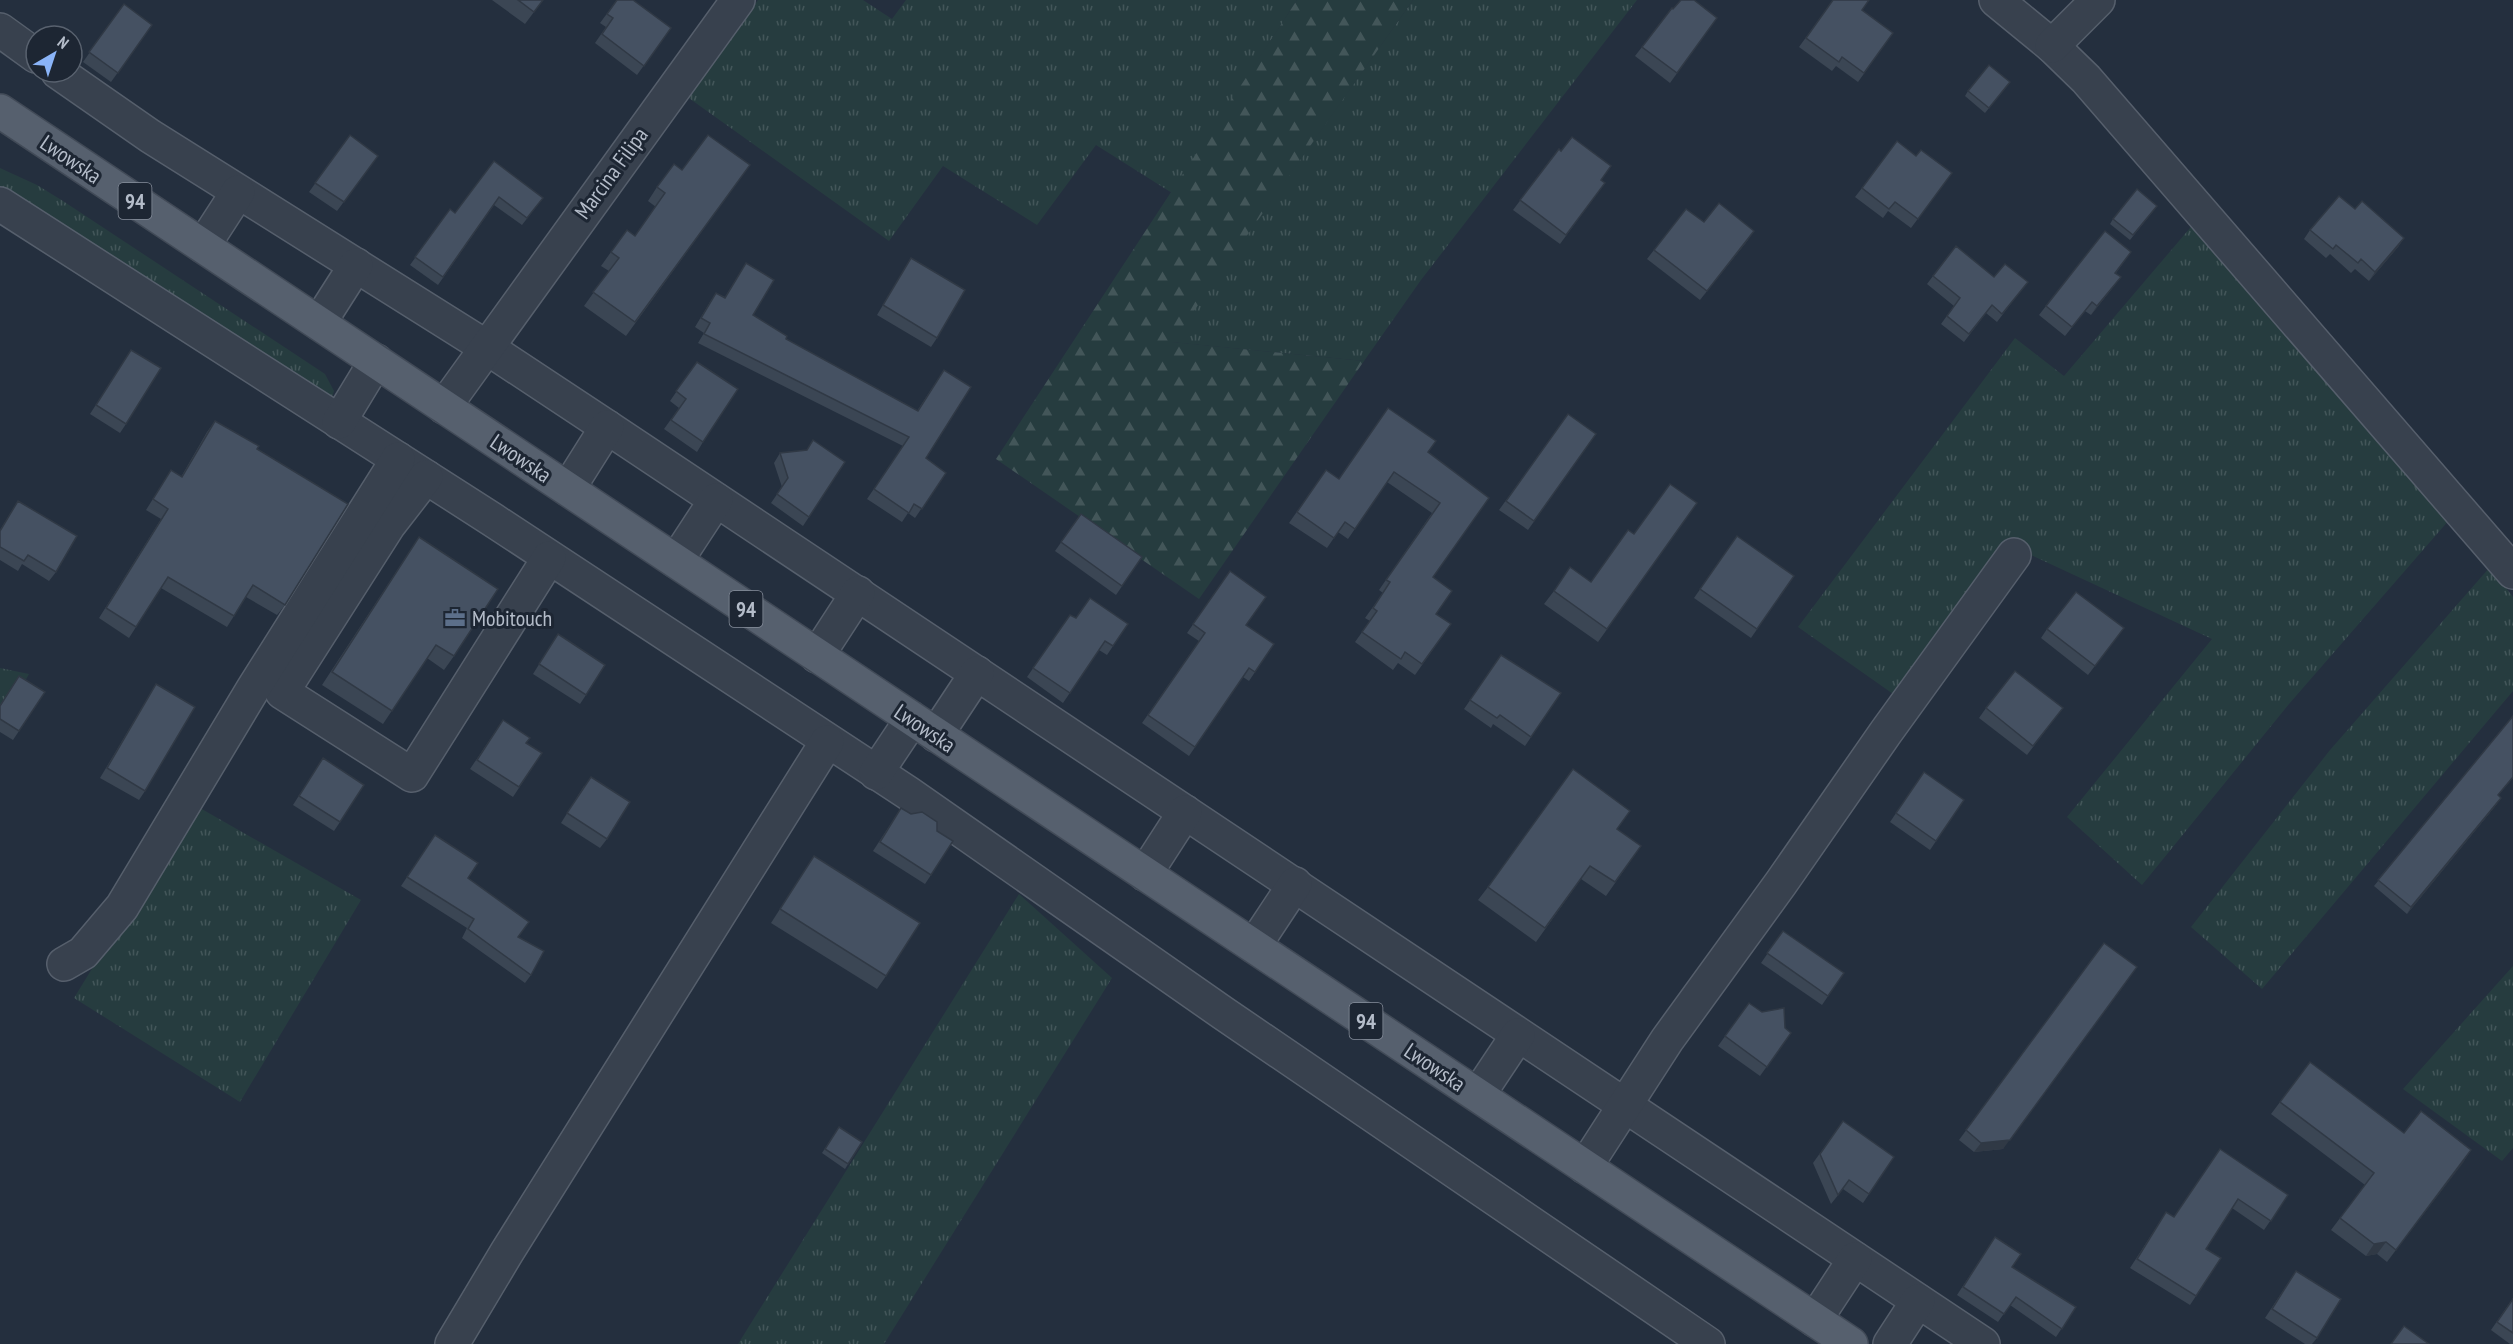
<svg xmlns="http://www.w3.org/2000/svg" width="2513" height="1344" font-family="'PT Sans Narrow',sans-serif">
<defs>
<pattern id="grass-tufts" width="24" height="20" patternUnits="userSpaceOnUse" patternTransform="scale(1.5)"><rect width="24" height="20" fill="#263c3f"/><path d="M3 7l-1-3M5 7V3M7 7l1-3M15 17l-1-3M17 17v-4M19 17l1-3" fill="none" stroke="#435659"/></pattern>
<pattern id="forest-firs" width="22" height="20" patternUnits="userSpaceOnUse" patternTransform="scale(1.5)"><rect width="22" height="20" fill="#263c3f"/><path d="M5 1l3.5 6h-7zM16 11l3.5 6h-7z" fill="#435659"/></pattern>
</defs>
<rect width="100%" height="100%" fill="#242f3e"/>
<g fill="url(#grass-tufts)">
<path d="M 758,0 L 863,0 L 892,19 L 906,0 L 1297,0 L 1172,193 L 1096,145 L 1037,225 L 943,166 L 889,241 L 686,96 Z"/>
<path d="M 1413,0 L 1637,0 L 1421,280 L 1364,361 L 1171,342 Z"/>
<path d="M 0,168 L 37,185 L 63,201 L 325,374 L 334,391 L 332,397 L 328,399 L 0,193 Z"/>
<path d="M 2196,221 L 2450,519 L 2289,704 L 2142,885 L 2067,817 L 2212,639 L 2031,555 L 1913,708 L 1798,627 L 2015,338 L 2064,376 Z"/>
<path d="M 2490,567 L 2513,597 L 2513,691 L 2262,989 L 2191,927 L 2330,750 Z"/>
<path d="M 0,668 L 29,674 L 0,725 Z"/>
<path d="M 193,804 L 361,900 L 240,1102 L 74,998 Z"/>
<path d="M 1019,894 L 1112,978 L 884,1344 L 738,1344 Z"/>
<path d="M 2513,966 L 2513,1148 L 2502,1161 L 2403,1089 Z"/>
</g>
<path fill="url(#forest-firs)" d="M 1297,0 L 1413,0 L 1172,342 L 1364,361 L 1199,599 L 996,459 Z"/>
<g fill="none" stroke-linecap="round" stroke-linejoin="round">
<g stroke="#565f6c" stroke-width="36">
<g id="minor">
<path d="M 1996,0 L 2052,46 L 2086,79 L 2513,572"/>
<path d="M 0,30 L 36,56"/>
<path d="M 2052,46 L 2098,0"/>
<path d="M 58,72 L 150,136 L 486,347 L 607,427 L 1983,1344"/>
<path d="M 0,204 L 493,520 L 908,793 L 1223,1013 L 1708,1344"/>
<path d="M 203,246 L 238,192"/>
<path d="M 319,323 L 356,265"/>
<path d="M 444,407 L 738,0"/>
<path d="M 339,422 L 376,361"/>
<path d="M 426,477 L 388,526 L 282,692 L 412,775 L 549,558"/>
<path d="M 568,489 L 607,427"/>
<path d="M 676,561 L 716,500"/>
<path d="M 817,656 L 858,593"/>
<path d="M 936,735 L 977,673"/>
<path d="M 876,773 L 912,719"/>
<path d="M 1145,874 L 1185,812"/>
<path d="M 1254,946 L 1295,884"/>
<path d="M 64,964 L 83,953 L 122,907 L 253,689 L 398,459"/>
<path d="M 1478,1095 L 1518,1035"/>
<path d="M 1585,1167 L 1667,1040 L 1781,883 L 1886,732 L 2014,555"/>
<path d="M 1815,1320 L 1855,1259"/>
<path d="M 452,1344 L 507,1252 L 827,742"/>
<path d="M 1890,1344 L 1918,1301"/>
</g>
</g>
<g stroke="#414a57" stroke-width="36">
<path id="major" d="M 0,111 L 1851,1344"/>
</g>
<use href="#minor" stroke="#38414e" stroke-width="33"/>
<use href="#major" stroke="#56606e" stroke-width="33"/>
</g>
<g fill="#3b4654">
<path d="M 492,0 L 543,0 L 525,24 Z"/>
<path d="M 617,0 L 671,28 L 637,75 L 595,43 L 606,27 L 600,23 Z"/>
<path d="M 1833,0 L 1862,10 L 1893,33 L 1858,82 L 1836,66 L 1832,71 L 1799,47 Z"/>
<path d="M 124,4 L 152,25 L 111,82 L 83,62 Z"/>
<path d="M 1673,9 L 1717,18 L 1670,83 L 1635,56 L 1642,47 Z"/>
<path d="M 2007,86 L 1985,113 L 1965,96 L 1968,91 Z"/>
<path d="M 350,135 L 378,156 L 337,211 L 309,192 Z"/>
<path d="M 1559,149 L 1605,183 L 1560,244 L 1513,210 Z"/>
<path d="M 1916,156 L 1952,173 L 1911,228 L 1888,211 L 1883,218 L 1855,197 L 1862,188 Z"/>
<path d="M 494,161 L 543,198 L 522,225 L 494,205 L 438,285 L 410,265 L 450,209 L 455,213 Z"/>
<path d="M 750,165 L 626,336 L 584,306 L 609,271 L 601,266 L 611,252 L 635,236 L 656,207 L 648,201 L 657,187 L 682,170 Z"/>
<path d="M 2355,209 L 2404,238 L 2398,247 L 2369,281 L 2355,269 L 2351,273 L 2330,254 L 2326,258 L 2304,239 L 2310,230 Z"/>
<path d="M 2154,210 L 2130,240 L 2110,224 L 2113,219 Z"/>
<path d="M 1704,222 L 1748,240 L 1700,300 L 1647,259 L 1654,250 Z"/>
<path d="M 2131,252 L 2116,273 L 2114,286 L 2091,315 L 2085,311 L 2065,336 L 2039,315 L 2046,306 Z"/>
<path d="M 911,258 L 937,338 L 931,347 L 877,315 Z"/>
<path d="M 746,263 L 753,315 L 786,339 L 917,411 L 944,370 L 926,458 L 946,473 L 915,518 L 908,513 L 902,522 L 867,499 L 903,446 L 698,343 L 704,333 L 695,327 L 710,302 L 716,293 L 725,297 Z"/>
<path d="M 1933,276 L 1994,277 L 2022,289 L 1997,322 L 1986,313 L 1964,342 L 1941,324 L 1954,306 L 1927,284 Z"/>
<path d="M 131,350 L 126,424 L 120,433 L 90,414 Z"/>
<path d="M 697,362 L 703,442 L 697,452 L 664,429 L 679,408 L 670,401 Z"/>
<path d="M 1568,414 L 1596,434 L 1528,530 L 1499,510 Z"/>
<path d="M 215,421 L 257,449 L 285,605 L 277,615 L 246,597 L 227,627 L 161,588 L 129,638 L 99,618 L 161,519 L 146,510 L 171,470 L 181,477 L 207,432 Z"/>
<path d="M 1428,452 L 1489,498 L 1433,577 L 1436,614 L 1451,624 L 1415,675 L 1398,663 L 1393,670 L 1355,642 L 1370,621 L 1365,618 L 1383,593 L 1379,590 L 1432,513 L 1387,482 L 1348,539 L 1338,532 L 1327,548 L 1289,523 L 1326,470 L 1339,479 Z"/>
<path d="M 780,453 L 845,462 L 803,526 L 771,503 L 782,487 L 774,463 Z"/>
<path d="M 18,501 L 56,572 L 49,581 L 22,564 L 18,571 L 0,560 L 0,530 Z"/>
<path d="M 1697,503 L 1598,642 L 1544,604 L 1554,591 L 1591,582 L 1634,534 Z"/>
<path d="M 1081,514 L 1142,557 L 1116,595 L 1055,551 Z"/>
<path d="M 1737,536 L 1794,576 L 1751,638 L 1694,598 Z"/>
<path d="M 419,537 L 454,656 L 444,670 L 427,658 L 383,724 L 322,685 Z"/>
<path d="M 1230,571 L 1246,625 L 1274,644 L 1249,681 L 1243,677 L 1189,756 L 1142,723 L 1199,641 L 1187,633 Z"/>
<path d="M 1070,615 L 1076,618 L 1128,624 L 1107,655 L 1099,650 L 1063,703 L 1027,677 Z"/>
<path d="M 2047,629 L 2117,637 L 2088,675 L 2041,638 Z"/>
<path d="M 558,634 L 586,695 L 580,704 L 533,674 Z"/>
<path d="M 1501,655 L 1561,693 L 1525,746 L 1493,724 L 1491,728 L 1464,709 Z"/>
<path d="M 19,676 L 19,731 L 13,740 L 0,732 L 0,705 Z"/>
<path d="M 156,684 L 145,791 L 139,800 L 100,778 L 150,694 Z"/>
<path d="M 1986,708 L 2056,717 L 2027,755 L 1979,718 Z"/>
<path d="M 2513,716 L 2513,778 L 2498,795 L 2497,804 L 2407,914 L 2374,886 Z"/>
<path d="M 503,720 L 526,743 L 542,753 L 513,797 L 470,769 Z"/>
<path d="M 323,758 L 340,822 L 334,831 L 293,805 Z"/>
<path d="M 1924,772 L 1964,800 L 1930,850 L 1890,822 Z"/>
<path d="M 584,786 L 607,839 L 600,848 L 561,823 Z"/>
<path d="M 901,808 L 931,875 L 925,884 L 873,851 Z"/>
<path d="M 1617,829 L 1641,846 L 1606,896 L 1581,879 L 1536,942 L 1478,900 L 1488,887 Z"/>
<path d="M 435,835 L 468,878 L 518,937 L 531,975 L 525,983 L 462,938 L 467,928 L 401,886 Z"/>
<path d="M 814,856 L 886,976 L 877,989 L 771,923 Z"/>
<path d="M 1783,931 L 1844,973 L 1822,1005 L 1761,963 Z"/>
<path d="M 2104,943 L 2003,1149 L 1974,1152 L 1959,1140 Z"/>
<path d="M 1749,1003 L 1791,1033 L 1760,1076 L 1718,1046 Z"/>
<path d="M 2280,1102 L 2404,1133 L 2471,1150 L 2387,1262 L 2377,1254 L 2366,1256 L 2331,1230 L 2365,1185 L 2271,1114 Z"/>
<path d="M 1843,1121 L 1894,1157 L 1863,1203 L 1843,1189 L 1831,1204 L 1813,1163 Z"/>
<path d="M 839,1127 L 862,1142 L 845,1169 L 822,1153 Z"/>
<path d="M 2220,1149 L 2288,1195 L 2264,1230 L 2232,1208 L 2206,1249 L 2196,1296 L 2190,1305 L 2130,1268 L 2166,1212 L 2174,1217 Z"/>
<path d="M 1995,1237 L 2012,1267 L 2076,1307 L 2056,1337 L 2010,1305 L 1998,1322 L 1957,1295 Z"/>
<path d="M 2290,1280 L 2317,1338 L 2312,1344 L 2305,1344 L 2265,1318 Z"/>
<path d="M 2513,1298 L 2513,1344 L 2510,1344 L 2491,1330 Z"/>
</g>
<g fill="#303945">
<path d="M 1754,231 L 1748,240 L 1700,300 L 1707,291 Z"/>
<path d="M 2404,238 L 2398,247 L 2369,281 L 2375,272 Z"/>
<path d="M 2121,277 L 2114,286 L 2091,315 L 2097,306 Z"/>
<path d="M 2501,798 L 2497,804 L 2407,914 L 2411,907 Z"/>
<path d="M 2131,976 L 2003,1149 L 1974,1152 L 1981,1143 Z"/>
<path d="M 2471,1150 L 2463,1163 L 2387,1262 Z"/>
<path d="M 2386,1242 L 2377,1254 L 2366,1256 L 2374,1244 Z"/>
</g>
<g fill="#455162" stroke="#303945" stroke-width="1.5">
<path d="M 518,0 L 543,0 L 534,12 Z"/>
<path d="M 617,0 L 633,0 L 671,28 L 644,66 L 602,34 L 613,18 L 607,14 Z"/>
<path d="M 1681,0 L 1694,0 L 1717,18 L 1677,73 L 1642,47 L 1672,8 L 1673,9 Z"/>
<path d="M 1833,0 L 1869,0 L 1862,10 L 1893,33 L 1864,73 L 1842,57 L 1839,62 L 1806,38 Z"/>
<path d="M 124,4 L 152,25 L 118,73 L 89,52 Z"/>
<path d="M 1989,65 L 2010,82 L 1989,108 L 1968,91 Z"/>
<path d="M 350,135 L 378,156 L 344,202 L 315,183 Z"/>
<path d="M 708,135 L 750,165 L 635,322 L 593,292 L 619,258 L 611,252 L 627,230 L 635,236 L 665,193 L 657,187 L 674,164 L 682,170 Z"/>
<path d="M 1572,137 L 1611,166 L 1601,180 L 1605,183 L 1566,235 L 1520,200 L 1559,149 L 1561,151 Z"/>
<path d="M 1897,141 L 1916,156 L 1921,150 L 1952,173 L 1918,219 L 1895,202 L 1889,209 L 1862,188 Z"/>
<path d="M 494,161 L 543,198 L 527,218 L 499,197 L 443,277 L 415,257 L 450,209 L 455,213 Z"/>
<path d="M 2137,189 L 2157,206 L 2133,235 L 2113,219 Z"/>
<path d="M 2339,196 L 2355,209 L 2362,201 L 2404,238 L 2375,272 L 2361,259 L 2358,263 L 2336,245 L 2333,249 L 2310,230 Z"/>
<path d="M 1719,203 L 1754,231 L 1707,291 L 1654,250 L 1686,209 L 1704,222 Z"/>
<path d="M 2105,231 L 2131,252 L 2115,273 L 2121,277 L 2097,306 L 2092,302 L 2072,327 L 2046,306 Z"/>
<path d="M 1956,246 L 1994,277 L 2005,264 L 2028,282 L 2002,314 L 1992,305 L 1969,334 L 1947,316 L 1960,298 L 1933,276 Z"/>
<path d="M 911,258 L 965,290 L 937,338 L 883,305 Z"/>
<path d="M 746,263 L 774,280 L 753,315 L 787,336 L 786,339 L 918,411 L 944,370 L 971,387 L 926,458 L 946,473 L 922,509 L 914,504 L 909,513 L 874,489 L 909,437 L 704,334 L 710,323 L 701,318 L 716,293 L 725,298 Z"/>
<path d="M 131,350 L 161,368 L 126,424 L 96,405 Z"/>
<path d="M 697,362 L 738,389 L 703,442 L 671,420 L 686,399 L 676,391 Z"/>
<path d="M 1388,408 L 1436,441 L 1428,452 L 1489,498 L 1433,577 L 1452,591 L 1436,614 L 1451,624 L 1422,664 L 1405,652 L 1401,659 L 1362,632 L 1377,611 L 1373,608 L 1390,582 L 1386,580 L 1440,503 L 1394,472 L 1355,529 L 1345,522 L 1334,538 L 1297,512 L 1326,470 L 1339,479 Z"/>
<path d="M 1568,414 L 1596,434 L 1534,521 L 1506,501 Z"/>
<path d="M 215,421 L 259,446 L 257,449 L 348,504 L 285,605 L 253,585 L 234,616 L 168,577 L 136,627 L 106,608 L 168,509 L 153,499 L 171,470 L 182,477 Z"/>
<path d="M 813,440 L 845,462 L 809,517 L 777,494 L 788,478 L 780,453 L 807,450 Z"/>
<path d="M 1670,484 L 1697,503 L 1607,629 L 1554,591 L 1570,567 L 1591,582 L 1628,530 L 1634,534 Z"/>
<path d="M 18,501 L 77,536 L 56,572 L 28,555 L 24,561 L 0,547 L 0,531 Z"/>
<path d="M 1081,514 L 1142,557 L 1122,586 L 1061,542 Z"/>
<path d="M 1737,536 L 1794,576 L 1757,629 L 1700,589 Z"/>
<path d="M 419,537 L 498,589 L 454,656 L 436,645 L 392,711 L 332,672 Z"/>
<path d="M 1230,571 L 1266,597 L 1246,625 L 1274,644 L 1255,672 L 1249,668 L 1195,747 L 1148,715 L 1205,633 L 1193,624 Z"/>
<path d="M 2076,592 L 2124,628 L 2095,666 L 2047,629 Z"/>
<path d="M 1090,598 L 1128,624 L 1113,646 L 1105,641 L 1070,693 L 1033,668 L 1070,615 L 1076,618 Z"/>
<path d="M 558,634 L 605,665 L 586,695 L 539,664 Z"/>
<path d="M 1501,655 L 1561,693 L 1531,737 L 1500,715 L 1497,718 L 1470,700 Z"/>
<path d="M 2015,671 L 2063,708 L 2033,746 L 1986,708 Z"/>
<path d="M 19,676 L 45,692 L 19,731 L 0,719 L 0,706 Z"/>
<path d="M 156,684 L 195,707 L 145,791 L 107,768 Z"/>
<path d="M 2513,716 L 2513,777 L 2498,795 L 2501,798 L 2411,907 L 2378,880 Z"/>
<path d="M 503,720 L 530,738 L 526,743 L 542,753 L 519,787 L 477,760 Z"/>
<path d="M 323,758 L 364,785 L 340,822 L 299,796 Z"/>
<path d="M 1573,769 L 1630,811 L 1617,829 L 1641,846 L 1615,882 L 1590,866 L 1545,928 L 1488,887 Z"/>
<path d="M 1924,772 L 1964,800 L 1936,841 L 1896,813 Z"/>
<path d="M 591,777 L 630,802 L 607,839 L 567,813 Z"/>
<path d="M 901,808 L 911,814 L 922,812 L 937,822 L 937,831 L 953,841 L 931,875 L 880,842 Z"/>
<path d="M 435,835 L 478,863 L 468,878 L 529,922 L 518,937 L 544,951 L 531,975 L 468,929 L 474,919 L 407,877 Z"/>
<path d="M 814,856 L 920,923 L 886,976 L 780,909 Z"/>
<path d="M 1783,931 L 1844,973 L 1828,996 L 1767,953 Z"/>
<path d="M 2104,943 L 2137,967 L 2010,1140 L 1981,1143 L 1966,1130 Z"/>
<path d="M 1749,1003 L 1762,1012 L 1784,1008 L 1785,1028 L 1791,1033 L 1767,1067 L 1725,1036 Z"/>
<path d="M 2310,1062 L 2404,1133 L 2421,1111 L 2471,1150 L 2396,1250 L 2386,1242 L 2374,1244 L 2340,1218 L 2374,1173 L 2280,1102 Z"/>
<path d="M 1843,1121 L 1894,1157 L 1869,1194 L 1849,1180 L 1838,1195 L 1820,1154 Z"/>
<path d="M 839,1127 L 862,1142 L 848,1164 L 825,1149 Z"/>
<path d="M 2220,1149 L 2288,1195 L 2271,1221 L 2238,1199 L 2206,1249 L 2221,1258 L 2196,1296 L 2137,1259 L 2166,1212 L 2174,1217 Z"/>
<path d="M 1995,1237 L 2021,1254 L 2012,1267 L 2076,1307 L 2062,1329 L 2016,1297 L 2004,1314 L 1963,1287 Z"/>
<path d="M 2296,1271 L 2341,1299 L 2317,1338 L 2272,1309 Z"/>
<path d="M 2513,1299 L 2513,1333 L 2497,1322 Z"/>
<path d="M 2404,1326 L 2429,1344 L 2391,1344 Z"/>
</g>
<defs>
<g id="office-bare" transform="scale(1.62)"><path d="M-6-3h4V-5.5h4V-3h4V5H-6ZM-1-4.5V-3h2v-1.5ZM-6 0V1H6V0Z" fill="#5c6f8a" stroke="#1d2633" stroke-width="2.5" paint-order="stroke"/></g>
</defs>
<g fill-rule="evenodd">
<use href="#office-bare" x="455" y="618"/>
</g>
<g text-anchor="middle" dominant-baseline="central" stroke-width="6" stroke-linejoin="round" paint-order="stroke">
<g fill="#1d2633" stroke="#878f9c" stroke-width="1.5">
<rect x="118.5" y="183" width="33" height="36" rx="4.5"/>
<rect x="729.5" y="591" width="33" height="36" rx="4.5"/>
<rect x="1349.5" y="1003" width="33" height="36" rx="4.5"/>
</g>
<g font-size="21" font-weight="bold" fill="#b4bcc9">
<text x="135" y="201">94</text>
<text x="746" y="609">94</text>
<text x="1366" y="1021">94</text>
</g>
<g font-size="22" fill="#b4bcc9" stroke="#1d2633">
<text transform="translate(71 159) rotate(34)">Lwowska</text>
<text transform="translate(611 173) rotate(-54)">Marcina Filipa</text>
<text transform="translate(521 458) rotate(34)">Lwowska</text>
<text transform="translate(925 728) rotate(34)">Lwowska</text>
<text transform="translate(1435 1067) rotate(34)">Lwowska</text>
</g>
<g font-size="22" fill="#b4bcc9" stroke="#1d2633" text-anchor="start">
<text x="472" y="618">Mobitouch</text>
</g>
</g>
<g transform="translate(54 54) rotate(39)"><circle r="28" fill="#1d2633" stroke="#59626f" stroke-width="1.5"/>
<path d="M0-4.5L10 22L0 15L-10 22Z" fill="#8ab4f8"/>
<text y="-9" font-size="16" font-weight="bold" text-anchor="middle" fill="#b4bcc9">N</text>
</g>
</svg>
